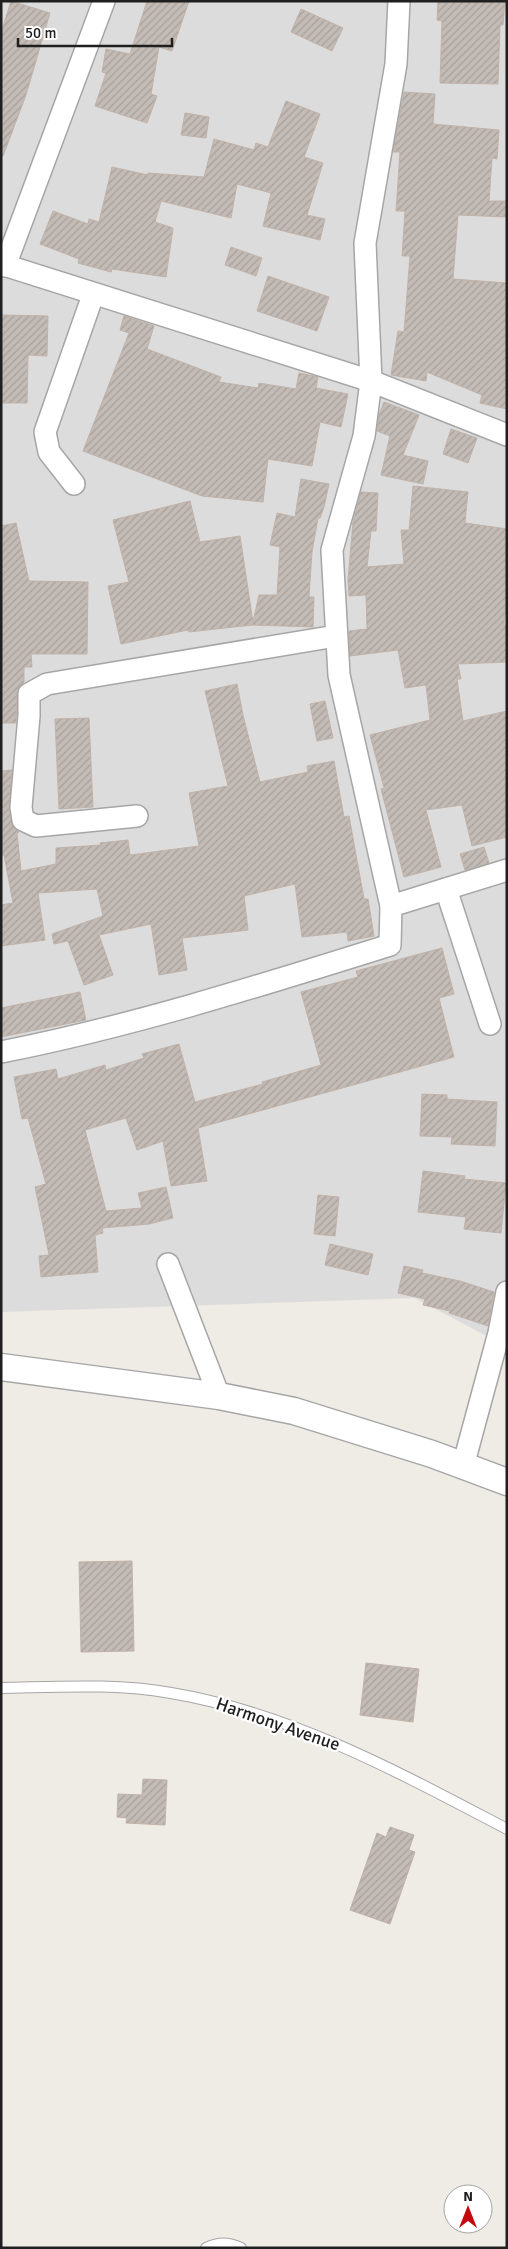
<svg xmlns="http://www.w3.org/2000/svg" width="508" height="2249" font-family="Signika,sans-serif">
<defs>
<pattern id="building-hatch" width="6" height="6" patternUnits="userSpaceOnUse" patternTransform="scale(1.25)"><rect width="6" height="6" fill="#c3bbb5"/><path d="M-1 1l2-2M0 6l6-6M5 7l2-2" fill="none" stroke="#a7a09b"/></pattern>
</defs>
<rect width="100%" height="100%" fill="#efebe5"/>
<path fill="#dddcdc" d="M 1,1 L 507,1 L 507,1347 L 415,1298 L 1,1312 Z"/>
<g fill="url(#building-hatch)" stroke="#c0b2a8">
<path d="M 11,1 L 50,13 L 26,95 L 3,156 L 1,156 L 1,33 Z"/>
<path d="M 147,1 L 189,1 L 172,51 L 159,47 L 151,94 L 157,96 L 147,123 L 95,106 L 106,73 L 102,72 L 106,49 L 130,54 Z"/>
<path d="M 438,1 L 505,1 L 503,25 L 500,25 L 498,84 L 440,83 L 442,21 L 437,20 Z"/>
<path d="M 301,9 L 343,28 L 332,51 L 291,32 Z"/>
<path d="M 404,92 L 435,94 L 433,124 L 499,130 L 497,159 L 492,158 L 489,201 L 507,201 L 507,217 L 458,215 L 453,279 L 507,283 L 507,409 L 480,403 L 482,395 L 427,372 L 426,381 L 391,375 L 398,331 L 404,332 L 410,256 L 402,256 L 405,211 L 396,211 L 400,152 L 393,152 Z"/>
<path d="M 286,101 L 320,114 L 304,157 L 323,163 L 307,215 L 325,219 L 320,240 L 263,226 L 271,193 L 237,184 L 231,218 L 161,201 L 155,222 L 173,228 L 166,277 L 112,269 L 111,272 L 78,263 L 79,259 L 40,244 L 53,211 L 88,224 L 89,219 L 99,222 L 112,167 L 148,175 L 148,173 L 204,177 L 214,139 L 254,150 L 256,143 L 268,147 Z"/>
<path d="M 185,113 L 209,117 L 206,138 L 181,135 Z"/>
<path d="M 231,247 L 262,258 L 256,276 L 225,265 Z"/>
<path d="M 268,276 L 329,297 L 317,331 L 257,311 Z"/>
<path d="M 1,315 L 48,316 L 47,356 L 28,355 L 27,403 L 1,403 Z"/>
<path d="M 124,316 L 154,326 L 147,349 L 221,377 L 219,382 L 258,388 L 259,383 L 296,389 L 299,373 L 318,377 L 316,388 L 348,394 L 341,427 L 320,422 L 312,466 L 268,459 L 263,502 L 202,496 L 83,451 L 129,333 L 120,330 Z"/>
<path d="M 384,402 L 419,415 L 403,455 L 428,461 L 423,484 L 381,475 L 390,436 L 377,431 L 379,415 Z"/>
<path d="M 451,429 L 477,438 L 468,463 L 443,454 Z"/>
<path d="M 301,479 L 329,484 L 324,507 L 320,518 L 318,518 L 312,552 L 309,597 L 314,597 L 313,627 L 252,625 L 189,632 L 188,630 L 121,644 L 108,586 L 129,582 L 113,520 L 190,501 L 200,542 L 240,536 L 253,622 L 259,595 L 277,595 L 280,547 L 270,545 L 277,513 L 295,517 Z"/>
<path d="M 413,486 L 468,492 L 465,523 L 507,529 L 507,592 L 504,625 L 507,625 L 507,662 L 458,664 L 461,679 L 457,679 L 463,721 L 507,711 L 507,837 L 472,846 L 462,805 L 426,810 L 441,867 L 404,877 L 381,789 L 384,788 L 370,735 L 430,720 L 426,685 L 405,688 L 398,650 L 350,656 L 349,631 L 367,629 L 366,595 L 349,596 L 348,580 L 353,522 L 361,492 L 378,493 L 376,531 L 371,531 L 367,567 L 404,564 L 401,530 L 409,530 Z"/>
<path d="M 16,523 L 29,581 L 88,582 L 87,654 L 31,654 L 32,667 L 24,667 L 24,682 L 19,687 L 17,694 L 16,723 L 1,723 L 1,526 Z"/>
<path d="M 237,684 L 243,715 L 260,782 L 308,772 L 307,766 L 334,761 L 344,817 L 349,816 L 364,899 L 368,899 L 374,936 L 348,941 L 347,932 L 302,937 L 295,884 L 244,896 L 248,930 L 182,938 L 187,970 L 159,975 L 151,924 L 99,935 L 113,975 L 84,985 L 68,941 L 54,944 L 52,934 L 103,916 L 97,889 L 38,893 L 45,940 L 1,946 L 1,905 L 13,903 L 4,855 L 1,855 L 1,771 L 12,770 L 9,809 L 13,827 L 19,832 L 17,833 L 21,871 L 56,864 L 56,848 L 101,845 L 100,843 L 128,840 L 130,855 L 199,846 L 189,793 L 228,786 L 205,691 Z"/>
<path d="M 325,701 L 333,738 L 317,741 L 310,704 Z"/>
<path d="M 89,718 L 93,807 L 59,809 L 55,719 Z"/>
<path d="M 484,847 L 489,863 L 465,870 L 460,854 Z"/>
<path d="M 442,948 L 454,994 L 439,998 L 454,1057 L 198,1128 L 207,1181 L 171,1186 L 163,1141 L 137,1150 L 126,1118 L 85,1130 L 106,1211 L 142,1208 L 138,1193 L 166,1187 L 173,1218 L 149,1224 L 102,1228 L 103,1233 L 95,1235 L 98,1272 L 41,1277 L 39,1256 L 49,1255 L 35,1187 L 46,1184 L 28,1118 L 22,1119 L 14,1077 L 56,1069 L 58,1079 L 105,1065 L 106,1070 L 144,1058 L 142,1054 L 179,1044 L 195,1102 L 263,1084 L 262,1082 L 321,1065 L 301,992 L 358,977 L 356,971 Z"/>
<path d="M 80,992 L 86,1020 L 1,1037 L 1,1008 Z"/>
<path d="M 422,1094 L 447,1095 L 447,1099 L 497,1102 L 495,1146 L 451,1144 L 452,1137 L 420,1136 Z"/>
<path d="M 423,1171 L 465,1176 L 464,1179 L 506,1183 L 501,1233 L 464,1229 L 466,1217 L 418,1212 Z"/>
<path d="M 318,1195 L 339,1197 L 335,1236 L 314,1234 Z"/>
<path d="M 330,1244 L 373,1254 L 368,1275 L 325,1265 Z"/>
<path d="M 404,1266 L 423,1270 L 422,1273 L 460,1281 L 494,1292 L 488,1326 L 449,1313 L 450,1311 L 423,1305 L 425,1299 L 398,1293 Z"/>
<path d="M 132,1561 L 134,1651 L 81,1652 L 79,1562 Z"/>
<path d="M 366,1663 L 419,1669 L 413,1722 L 360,1715 Z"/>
<path d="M 143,1779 L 167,1780 L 165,1825 L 126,1823 L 127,1818 L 117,1817 L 118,1794 L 142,1795 Z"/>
<path d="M 390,1827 L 414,1835 L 409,1850 L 415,1852 L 390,1924 L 350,1910 L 377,1833 L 386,1837 Z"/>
</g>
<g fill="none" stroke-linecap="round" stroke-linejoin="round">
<g stroke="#a6a6a6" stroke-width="12">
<g id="service">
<path d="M 1,1688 C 57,1687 116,1683 171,1693 C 291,1713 400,1773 507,1829"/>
<path d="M 206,2248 C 219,2242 228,2242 241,2248"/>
</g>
</g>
<g stroke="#a6a6a6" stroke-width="24">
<g id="minor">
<path d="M 1,264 L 371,381 L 507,435"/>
<path d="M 5,266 L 104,1"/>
<path d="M 74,484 L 49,452 L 45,432 L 93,295"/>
<path d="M 137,816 L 36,826 L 23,820 L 21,807 L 29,716 L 29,694 L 47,684 L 336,636"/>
<path d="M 446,889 L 490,1024"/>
<path d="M 391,906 L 507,870"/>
<path d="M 1,1052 C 133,1026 262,985 390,945 L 391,906 L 339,675 L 332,550 L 364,436 L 371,381 L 365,243 L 396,64 L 399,1"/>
<path d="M 168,1264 L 219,1396"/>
<path d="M 463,1466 L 499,1333 L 507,1292"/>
</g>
</g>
<g stroke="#a6a6a6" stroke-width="29">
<path id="tertiary" d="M 1,1367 L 219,1396 L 294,1411 L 432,1454 L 507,1482"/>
</g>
<use href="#service" stroke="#fff" stroke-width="10"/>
<use href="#minor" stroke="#fff" stroke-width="21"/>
<use href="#tertiary" stroke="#fff" stroke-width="26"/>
</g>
<g text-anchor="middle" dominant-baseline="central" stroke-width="4.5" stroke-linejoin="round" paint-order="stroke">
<g font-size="18" fill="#1f1f1f" stroke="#fff">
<text transform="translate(278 1724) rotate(19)">Harmony Avenue</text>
</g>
</g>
<rect width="508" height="2249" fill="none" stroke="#1f1f1f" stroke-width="5"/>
<g transform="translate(468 2209)"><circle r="24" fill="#ffffff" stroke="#a5a5a5"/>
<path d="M0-4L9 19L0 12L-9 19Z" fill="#c4090f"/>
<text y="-8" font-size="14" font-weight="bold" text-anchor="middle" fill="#1f1f1f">N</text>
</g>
<path d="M18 38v8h154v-8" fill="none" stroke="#1f1f1f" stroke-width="2.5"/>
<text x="25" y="38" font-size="15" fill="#1f1f1f" stroke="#ffffff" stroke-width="4" paint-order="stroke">50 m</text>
</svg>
